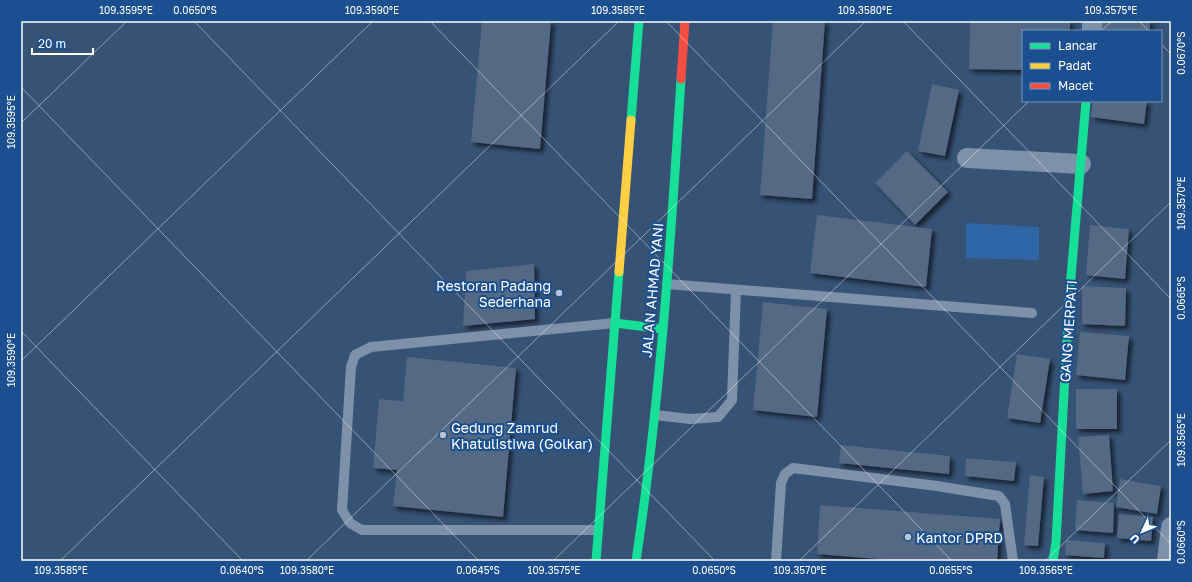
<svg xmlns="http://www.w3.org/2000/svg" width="1192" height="582" font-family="'Golos Text',sans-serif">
<defs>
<filter id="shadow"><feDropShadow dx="3.5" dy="3.5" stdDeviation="2" flood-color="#0009"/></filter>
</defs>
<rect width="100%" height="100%" fill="#365274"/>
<path fill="#2f66a5" d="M 966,223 L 1039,227 L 1039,260 L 966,258 Z"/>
<g fill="#526984" filter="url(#shadow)">
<path d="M 482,21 L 551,21 L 540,149 L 471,142 Z"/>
<path d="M 773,21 L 825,21 L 812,199 L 760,195 Z"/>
<path d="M 970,21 L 1070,21 L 1070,31 L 1023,31 L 1023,70 L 969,69 Z"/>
<path d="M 1102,21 L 1150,21 L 1150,31 L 1101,31 Z"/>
<path d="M 932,84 L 959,90 L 945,156 L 918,151 Z"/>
<path d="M 1093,101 L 1147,101 L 1144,124 L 1091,117 Z"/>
<path d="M 907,151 L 948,192 L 915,225 L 875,183 Z"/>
<path d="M 817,215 L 932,229 L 926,287 L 810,273 Z"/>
<path d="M 1090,225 L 1129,229 L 1125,279 L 1086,275 Z"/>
<path d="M 534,264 L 535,319 L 463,326 L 466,271 Z"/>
<path d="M 1082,286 L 1126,288 L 1125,326 L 1082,324 Z"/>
<path d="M 763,302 L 827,309 L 817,417 L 753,410 Z"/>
<path d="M 1080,332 L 1129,336 L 1125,380 L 1076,375 Z"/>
<path d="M 1017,354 L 1050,359 L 1040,423 L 1007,418 Z"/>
<path d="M 407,357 L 516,368 L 503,517 L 393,506 L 397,470 L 373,468 L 379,399 L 403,401 Z"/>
<rect x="1076" y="389" width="41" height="40"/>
<path d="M 1109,435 L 1113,491 L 1083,494 L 1078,437 Z"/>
<path d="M 841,445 L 950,456 L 949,474 L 839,463 Z"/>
<path d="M 966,458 L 1016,462 L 1014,481 L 965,476 Z"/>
<path d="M 1030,475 L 1044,477 L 1038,546 L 1024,545 Z"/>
<path d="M 1120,479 L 1161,486 L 1157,514 L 1116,507 Z"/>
<path d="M 1077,500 L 1114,503 L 1113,533 L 1075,530 Z"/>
<path d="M 820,505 L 1000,519 L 997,561 L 903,561 L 817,554 Z"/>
<path d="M 1119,514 L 1153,517 L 1151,541 L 1117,538 Z"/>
<path d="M 1066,540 L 1105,543 L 1104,558 L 1065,555 Z"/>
</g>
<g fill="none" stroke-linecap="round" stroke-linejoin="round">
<g stroke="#7d92a8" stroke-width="10">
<path d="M 667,284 L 1032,313"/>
<path d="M 655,415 L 690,419 L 718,417 L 732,400 L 736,290"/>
<path d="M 598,530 L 362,530 L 350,523 L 342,510 L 351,367 L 355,355 L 371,347 L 615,323"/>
<path d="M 776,561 L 781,483 L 785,474 L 793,468 L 937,486 L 999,496 L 1005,504 L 1013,561"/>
</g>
<g stroke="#7d92a8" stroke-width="20">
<path d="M 1092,31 L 1092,23"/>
<path d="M 967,158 L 1081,164"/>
<path d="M 1167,561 L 1171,527"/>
</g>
<g stroke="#16e098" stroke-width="9">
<path d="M 631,120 L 639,21"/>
<path d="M 615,323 L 663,329"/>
<path d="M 596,561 L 619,272"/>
<path d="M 636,561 C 660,401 671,240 681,79"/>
<path d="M 1053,561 L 1056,542 L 1069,300 L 1086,101"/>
</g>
<path stroke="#ffcf43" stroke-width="9" d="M 619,272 L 631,120"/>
<path stroke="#f24e42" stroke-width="9" d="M 681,79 L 685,21"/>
</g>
<path fill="none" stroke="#fff" stroke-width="1" stroke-opacity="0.45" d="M 194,21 L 715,561M 430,21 L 952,561M 666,21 L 1171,544M 903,21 L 1171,299M 1139,21 L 1149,31M 1101,31 L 1112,21M 1161,44 L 1171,54M 21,87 L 479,561M 21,123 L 127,21M 21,331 L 243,561M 21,361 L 373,21M 60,561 L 619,21M 306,561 L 866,21M 553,561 L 1029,101M 799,561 L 1171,202M 1045,561 L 1171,440"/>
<g fill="#b9c2ce" stroke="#1b4f8f" stroke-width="1.5">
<circle cx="559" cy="293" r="4"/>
<circle cx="443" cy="435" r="4"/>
<circle cx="908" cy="537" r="4"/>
</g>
<g text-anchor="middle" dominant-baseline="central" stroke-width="4" stroke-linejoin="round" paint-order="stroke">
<g font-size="14" fill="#fff" stroke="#1b4f8f" text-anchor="start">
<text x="551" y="285" text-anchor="end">Restoran Padang<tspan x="551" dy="16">Sederhana</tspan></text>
<text x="451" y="427">Gedung Zamrud<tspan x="451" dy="16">Khatulistiwa (Golkar)</tspan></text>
<text x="916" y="537">Kantor DPRD</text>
</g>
<g font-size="14" fill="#fff" stroke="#1b4f8f">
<text transform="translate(652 290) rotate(-85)">JALAN AHMAD YANI</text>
<text transform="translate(1068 331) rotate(-86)">GANG MERPATI</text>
</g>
</g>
<rect width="1192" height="582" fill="none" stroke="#1b4f8f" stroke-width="44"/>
<rect x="1022" y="30" width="140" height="72" fill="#1b4f8f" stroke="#7695bc"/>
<rect x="1030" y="43" width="20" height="6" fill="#16e098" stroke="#7695bc"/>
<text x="1058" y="50" font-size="12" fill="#ffffff">Lancar</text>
<rect x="1030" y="63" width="20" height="6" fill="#ffcf43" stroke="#7695bc"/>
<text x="1058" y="70" font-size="12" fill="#ffffff">Padat</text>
<rect x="1030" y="83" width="20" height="6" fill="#f24e42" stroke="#7695bc"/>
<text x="1058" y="90" font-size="12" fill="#ffffff">Macet</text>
<g transform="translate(1142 532) rotate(226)" stroke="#1b4f8f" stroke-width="3" paint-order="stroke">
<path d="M0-3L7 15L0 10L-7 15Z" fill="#ffffff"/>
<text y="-6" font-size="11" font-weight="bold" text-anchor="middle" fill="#ffffff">U</text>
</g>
<path d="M32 48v6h61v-6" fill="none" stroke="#ffffff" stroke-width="2"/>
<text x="38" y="48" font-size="12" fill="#ffffff" stroke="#1b4f8f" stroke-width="3" paint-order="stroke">20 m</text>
<rect x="22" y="22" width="1148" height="538" fill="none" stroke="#fff" stroke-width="1.5"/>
<g font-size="10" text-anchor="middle" fill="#fff">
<text x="126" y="14">109.3595°E</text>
<text x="195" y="14">0.0650°S</text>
<text x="372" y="14">109.3590°E</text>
<text x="618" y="14">109.3585°E</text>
<text x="865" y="14">109.3580°E</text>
<text x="1111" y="14">109.3575°E</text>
<text transform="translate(1181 53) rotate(-90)" y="4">0.0670°S</text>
<text transform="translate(11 122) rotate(-90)" y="4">109.3595°E</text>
<text transform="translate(1181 203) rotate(-90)" y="4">109.3570°E</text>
<text transform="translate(1181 298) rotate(-90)" y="4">0.0665°S</text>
<text transform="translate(11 360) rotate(-90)" y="4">109.3590°E</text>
<text transform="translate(1181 440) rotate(-90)" y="4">109.3565°E</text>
<text transform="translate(1181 542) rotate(-90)" y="4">0.0660°S</text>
<text x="61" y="574">109.3585°E</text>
<text x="242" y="574">0.0640°S</text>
<text x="307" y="574">109.3580°E</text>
<text x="478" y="574">0.0645°S</text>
<text x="554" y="574">109.3575°E</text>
<text x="714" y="574">0.0650°S</text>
<text x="800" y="574">109.3570°E</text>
<text x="951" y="574">0.0655°S</text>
<text x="1046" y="574">109.3565°E</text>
</g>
</svg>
